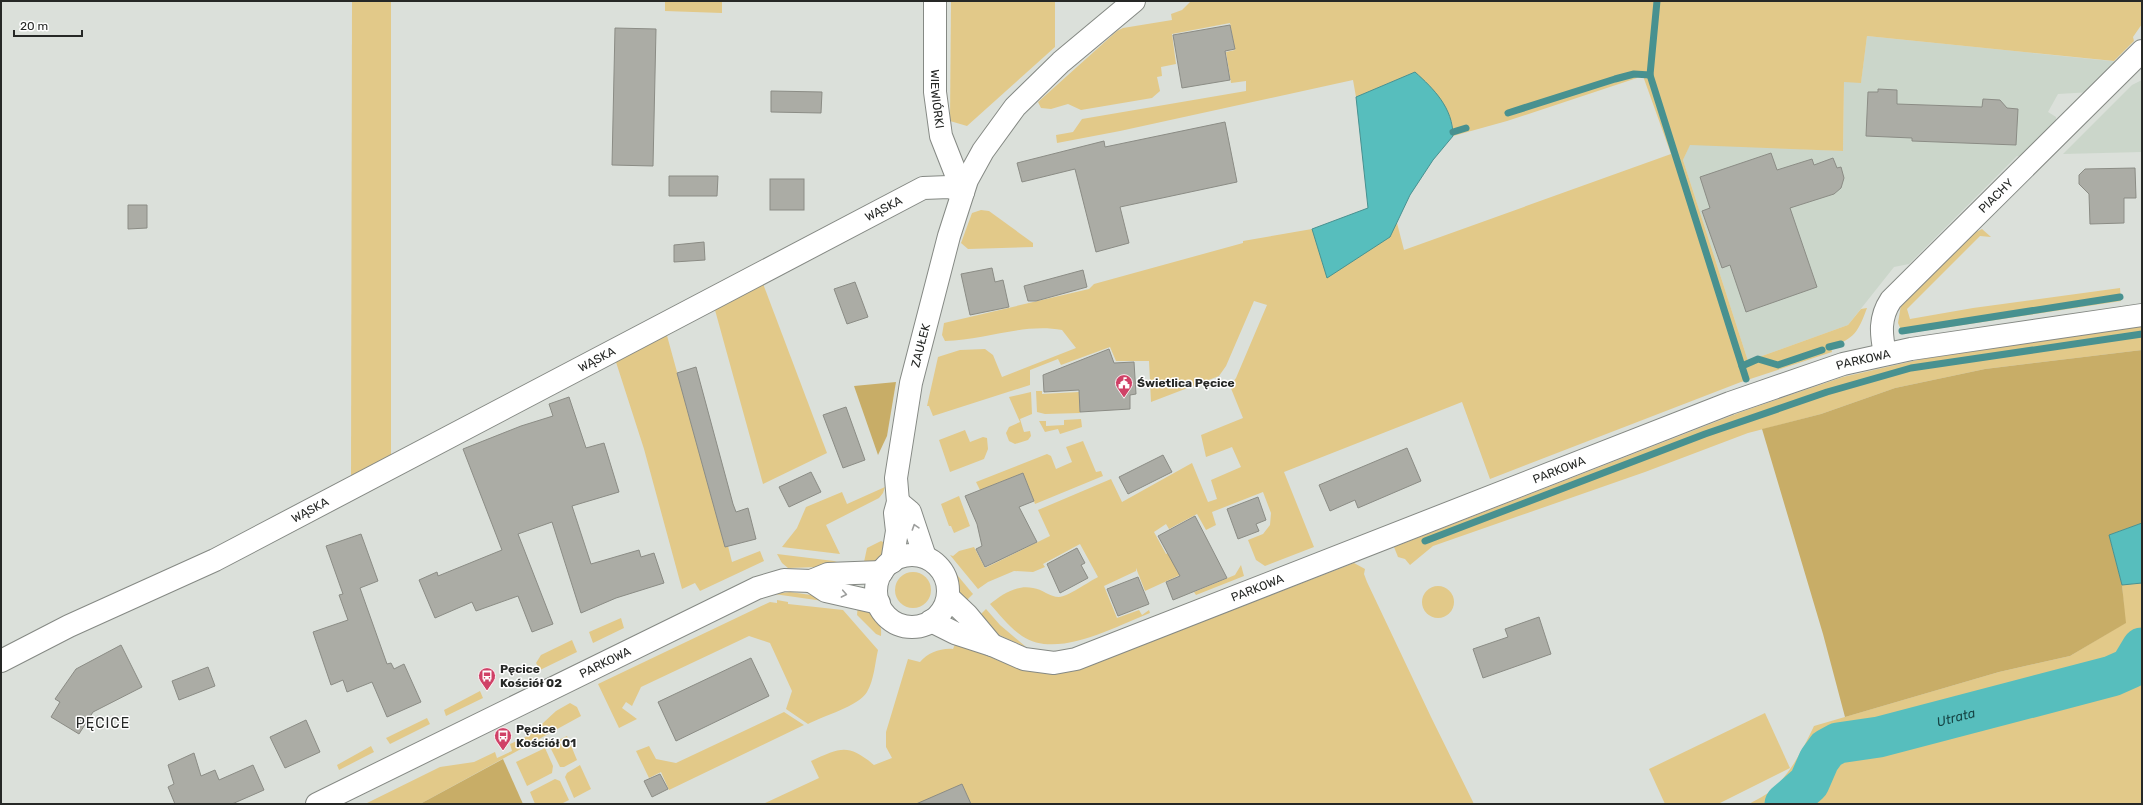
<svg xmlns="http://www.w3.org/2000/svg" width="2143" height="805" font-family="Rubik,sans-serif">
<rect width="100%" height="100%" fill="#dbe0da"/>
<g fill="#cbd6ca">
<path d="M 1867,36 L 2121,62 L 2092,92 L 2058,94 L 2048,112 L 2056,117 L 2056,128 L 2027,157 L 2017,156 L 1909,264 L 1894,267 L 1848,325 L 1748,361 L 1683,160 L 1690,144 L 1843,151 L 1844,82 L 1861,82 Z"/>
<path d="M 2142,80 L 2142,152 L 2063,154 L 2132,85 Z"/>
</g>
<g fill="#e2c989">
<path d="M 352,1 L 391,1 L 391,456 L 351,480 Z"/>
<path d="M 665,1 L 722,1 L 722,13 L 665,11 Z"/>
<path d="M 951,1 L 1055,1 L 1055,47 L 967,126 L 950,121 Z"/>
<path d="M 1191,1 L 2142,1 L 2142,24 L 2133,37 L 2134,41 L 2114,61 L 1867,36 L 1861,83 L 1844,82 L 1843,151 L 1690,145 L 1683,160 L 1748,361 L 1848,325 L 1861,309 L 1867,308 C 1858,332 1855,338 1831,347 L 1832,352 L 1741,382 L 1490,479 L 1462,402 L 1284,472 L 1314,547 L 1265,566 L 1256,560 L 1248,540 L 1263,534 L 1270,525 L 1271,513 L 1263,492 L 1212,512 L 1216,525 L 1206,530 L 1197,514 L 1169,529 L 1166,524 L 1154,532 L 1166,554 L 1184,544 L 1195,568 L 1145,591 L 1136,568 L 1136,571 L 1104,586 L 1117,618 L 1139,610 L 1142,615 L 1149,610 L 1150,613 C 1116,626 1057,660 1022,636 C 1010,628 1000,615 990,604 C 1001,595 1017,584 1033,588 C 1042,589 1050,597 1059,597 C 1067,597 1090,581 1098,577 L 1080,544 L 1043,564 L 1045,567 L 1033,572 L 1014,571 L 988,582 L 978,589 L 950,555 L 953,556 L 959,551 L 974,547 L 985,568 L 1050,536 L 1038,510 L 1111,479 L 1122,502 L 1192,463 L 1208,502 L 1217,499 L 1211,480 L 1241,467 L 1232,447 L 1206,457 L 1201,435 L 1243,418 L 1230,386 L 1236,378 L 1267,305 L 1254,301 L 1226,366 L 1219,376 L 1151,402 L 1149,361 L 1116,361 L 1110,347 L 1061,365 L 1058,359 L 1030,370 L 1030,385 L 933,416 L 929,406 L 927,406 L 938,357 L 941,356 L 960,350 L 985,349 L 993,355 L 1002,377 L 1076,348 L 1062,330 C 1023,323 985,340 945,341 L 942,335 L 944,323 L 1089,289 L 1094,284 L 1243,243 L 1243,241 L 1312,229 L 1327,277 L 1397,223 L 1404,250 L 1671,154 L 1643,76 L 1507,121 L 1453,136 L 1452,122 L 1415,72 L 1356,97 L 1353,80 L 1120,131 L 1057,143 L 1056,135 L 1073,132 L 1082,119 L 1246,91 L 1246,81 L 1231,83 L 1226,52 L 1235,50 L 1230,23 L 1172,34 L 1176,64 L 1161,67 L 1162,76 L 1157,77 L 1160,91 L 1152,98 L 1081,110 L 1068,104 L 1051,109 L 1041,108 L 1038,102 L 1117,31 L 1123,28 L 1172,20 L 1171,14 L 1182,10 Z"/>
<path d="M 981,210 L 989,211 L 1033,243 L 1033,247 L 968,249 L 961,243 L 972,213 Z"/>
<path d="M 1982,229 L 1991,237 L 1980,236 L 1907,309 L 1910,319 L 1973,308 L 2120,288 L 2121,301 L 1903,334 L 1898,323 L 1901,305 L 1974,233 Z"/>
<path d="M 762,281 L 827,453 L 763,484 L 715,310 Z"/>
<path d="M 2142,326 L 2142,350 L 1985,369 L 1895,388 L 1821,414 L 1748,433 L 1645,472 L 1433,546 L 1410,565 L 1405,559 L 1398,557 L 1394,547 L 1741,412 L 1843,377 L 1922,359 Z"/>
<path d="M 666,332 L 725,547 L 728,546 L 732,562 L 760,551 L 764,561 L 700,591 L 695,583 L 682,589 L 644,449 L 615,359 Z"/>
<path d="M 1036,391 L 1042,391 L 1042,394 L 1079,392 L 1080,413 L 1045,414 L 1037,412 Z"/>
<path d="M 1031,392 L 1032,414 L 1020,419 L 1024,432 L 1030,431 L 1031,436 L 1028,440 L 1015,444 L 1009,441 L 1006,433 L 1009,427 L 1020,422 L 1009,397 Z"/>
<path d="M 1081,419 L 1082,427 L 1060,434 L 1058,429 L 1045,432 L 1039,421 L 1046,421 L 1046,426 L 1064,425 L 1064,420 Z"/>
<path d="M 965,430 L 970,442 L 983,437 L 987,438 L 988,449 L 984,459 L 950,472 L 939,440 Z"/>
<path d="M 1083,441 L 1096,472 L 1101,471 L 1103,476 L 1035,504 L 1023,473 L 980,490 L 976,482 L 1047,454 L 1051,456 L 1056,469 L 1072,462 L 1066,447 Z"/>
<path d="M 885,487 L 883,493 L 879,498 L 826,525 L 840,554 L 782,547 L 797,528 L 806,507 L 842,492 L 847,504 Z"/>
<path d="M 959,496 L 970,526 L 954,533 L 951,526 L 949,526 L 941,504 Z"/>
<path d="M 881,541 L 885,543 L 884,557 L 878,562 L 864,562 L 867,548 Z"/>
<path d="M 777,554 L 834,561 L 849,566 L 788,568 L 782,563 Z"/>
<path d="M 1354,563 L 1365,569 L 1364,574 L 1367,582 L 1431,717 L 1474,804 L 763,804 L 819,778 L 811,761 C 841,748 847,743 874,765 L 892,758 L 886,747 L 886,732 L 908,659 L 920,662 C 928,653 940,648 953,649 L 956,642 C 999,660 1026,679 1075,671 Z"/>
<path d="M 948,564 L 973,594 L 967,600 L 961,598 Z"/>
<path d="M 1241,565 L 1244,576 L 1196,595 L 1194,592 L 1235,575 Z"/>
<circle cx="913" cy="590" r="18"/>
<path d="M 2142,583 L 2142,804 L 1749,804 C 1757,799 1767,795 1773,789 C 1792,771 1803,749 1814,726 L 1999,672 L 2070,656 L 2125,623 L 2122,585 Z"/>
<circle cx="1438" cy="602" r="16"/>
<path d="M 790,592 L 825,597 L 844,604 L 774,594 Z"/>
<path d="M 777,600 L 788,602 L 788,604 L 843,610 L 878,650 C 875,663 874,680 867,692 C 859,706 823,716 808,724 L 786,709 L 792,691 L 770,643 L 749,636 L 641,687 L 632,706 L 626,702 L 622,708 L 637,719 L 619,728 L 598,684 L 770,602 L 777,603 Z"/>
<path d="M 858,604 C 871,612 883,619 881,636 L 876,634 L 857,615 Z"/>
<path d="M 986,609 L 1000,625 L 1026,647 L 997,634 L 978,617 Z"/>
<path d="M 621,618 L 624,628 L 593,643 L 589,632 Z"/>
<path d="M 572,640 L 577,652 L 540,670 L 536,663 L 541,655 Z"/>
<path d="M 480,691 L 483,698 L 446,716 L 444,710 Z"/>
<path d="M 570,703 L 577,707 L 581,716 L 420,804 L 365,804 L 440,767 L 474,762 L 495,752 L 497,758 L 512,751 L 510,744 L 530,735 L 556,711 Z"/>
<path d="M 784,712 L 804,725 L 669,790 L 661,772 L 649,778 L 636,751 L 649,746 L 656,759 L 676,763 Z"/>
<path d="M 1765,713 L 1790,768 L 1718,804 L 1665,804 L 1649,769 Z"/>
<path d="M 427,718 L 430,724 L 390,744 L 386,738 Z"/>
<path d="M 567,736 L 577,760 L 564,767 L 560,767 L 549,745 Z"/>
<path d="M 371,746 L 374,752 L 339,770 L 337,765 Z"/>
<path d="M 545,748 L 553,766 L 552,773 L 527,786 L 516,762 Z"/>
<path d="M 580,765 L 591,789 L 574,798 L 565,777 L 567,773 Z"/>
<path d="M 555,779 L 560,781 L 569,800 L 561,804 L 535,804 L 530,792 Z"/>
</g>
<g fill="#c8ad67">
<path d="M 2142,350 L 2142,523 L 2109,535 L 2122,585 L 2126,623 L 2070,656 L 1999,672 L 1845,717 L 1823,634 L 1762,429 L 1821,414 L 1895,388 L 1985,369 Z"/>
<path d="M 896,382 L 887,436 L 878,455 L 854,386 Z"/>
<path d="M 503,759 L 523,804 L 420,804 Z"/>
</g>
<g fill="#57bebd" stroke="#489190">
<path d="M 1415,72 C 1434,89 1453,108 1453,136 L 1433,160 L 1410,195 L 1390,237 L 1327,278 L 1312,229 L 1368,208 L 1356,97 Z"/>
<path d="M 2142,523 L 2142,583 L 2122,585 L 2109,535 Z"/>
</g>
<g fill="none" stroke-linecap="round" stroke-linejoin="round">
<g stroke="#489190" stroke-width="7">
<path d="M 1657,1 L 1650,75 L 1746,379"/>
<path d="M 1508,113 L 1615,79 L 1634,74 L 1650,75"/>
<path d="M 1453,132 L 1466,128"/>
<path d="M 1902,331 L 2120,297"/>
<path d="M 1829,347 L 1841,344"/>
<path d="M 1742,366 L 1758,359 L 1778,365 L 1822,350"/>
<path d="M 1425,541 L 1705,434 L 1827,392 L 1911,368 L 2142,334"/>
</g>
<path stroke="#57bebd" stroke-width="41" id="s1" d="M 1785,804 L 1809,783 L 1819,760 L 1827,749 L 1838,743 L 1879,737 L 2112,676 L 2130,668 L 2142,648"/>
</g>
<g fill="#abaca5" stroke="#8b8c85">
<path d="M 1230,25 L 1235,49 L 1225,51 L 1230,80 L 1182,88 L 1173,35 Z"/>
<path d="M 615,28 L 656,29 L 653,166 L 612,165 Z"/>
<path d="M 1878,89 L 1897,90 L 1897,104 L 1982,107 L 1983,99 L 2000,100 L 2007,108 L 2018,109 L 2016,145 L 1912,141 L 1912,138 L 1866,136 L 1868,92 L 1878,92 Z"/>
<path d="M 771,91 L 822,92 L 821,113 L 771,112 Z"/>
<path d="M 1225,122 L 1237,182 L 1120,207 L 1129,243 L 1096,252 L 1075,169 L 1022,182 L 1017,163 L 1104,141 L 1105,147 Z"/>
<path d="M 1771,153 L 1777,170 L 1812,159 L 1814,165 L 1833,158 L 1837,168 L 1841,167 L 1844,178 L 1841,188 L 1834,194 L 1790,208 L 1817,287 L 1746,312 L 1730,265 L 1722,268 L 1702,211 L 1710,208 L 1700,177 Z"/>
<path d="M 2135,168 L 2136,198 L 2124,198 L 2124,223 L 2090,224 L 2089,194 L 2079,184 L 2079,175 L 2085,169 Z"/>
<path d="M 669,176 L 718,176 L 717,196 L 669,196 Z"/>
<rect x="770" y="179" width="34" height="31"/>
<path d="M 128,205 L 147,205 L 147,228 L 128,229 Z"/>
<path d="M 704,242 L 705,260 L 674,262 L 674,245 Z"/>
<path d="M 992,268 L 995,282 L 1003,280 L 1009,307 L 970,315 L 961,274 Z"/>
<path d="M 1083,270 L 1087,287 L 1036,301 L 1028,301 L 1024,286 Z"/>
<path d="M 855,282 L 868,317 L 847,324 L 834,289 Z"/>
<path d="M 1109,349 L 1114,363 L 1134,362 L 1136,394 L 1130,395 L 1130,409 L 1080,412 L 1079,390 L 1044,392 L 1043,375 Z"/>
<path d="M 696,367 L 733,504 L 736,512 L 748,508 L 756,539 L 725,547 L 677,373 Z"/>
<path d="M 569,397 L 586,448 L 604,443 L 619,492 L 572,506 L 591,564 L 639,550 L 641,557 L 654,553 L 664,583 L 616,598 L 581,613 L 552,522 L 518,534 L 553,624 L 532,632 L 518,596 L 476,611 L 472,602 L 435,618 L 419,580 L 437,572 L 438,576 L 502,550 L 463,449 L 521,426 L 553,416 L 549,404 Z"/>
<path d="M 846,407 L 865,460 L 843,468 L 823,415 Z"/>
<path d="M 1407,448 L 1421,481 L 1358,508 L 1355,500 L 1330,511 L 1319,485 Z"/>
<path d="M 1163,455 L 1172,472 L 1128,494 L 1119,477 Z"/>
<path d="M 811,472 L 821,492 L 789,507 L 779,487 Z"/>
<path d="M 1023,473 L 1034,501 L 1019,507 L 1037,542 L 985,567 L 976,549 L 982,546 L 977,524 L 965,496 Z"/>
<path d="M 1258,497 L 1266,520 L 1256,524 L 1259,531 L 1238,539 L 1227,509 Z"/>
<path d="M 1195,516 L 1227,578 L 1173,600 L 1166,582 L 1180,576 L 1158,536 Z"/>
<path d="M 361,534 L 378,581 L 360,588 L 387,664 L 391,663 L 394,669 L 404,664 L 421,702 L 387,717 L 372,682 L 347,692 L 343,680 L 331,685 L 313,632 L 348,620 L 339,595 L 343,594 L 326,546 Z"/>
<path d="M 1077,548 L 1085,563 L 1081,565 L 1088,578 L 1060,593 L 1047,564 Z"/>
<path d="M 1138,577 L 1149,604 L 1118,616 L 1107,589 Z"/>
<path d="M 1539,617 L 1551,654 L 1483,678 L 1473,649 L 1508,637 L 1505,629 Z"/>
<path d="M 121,645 L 142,687 L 93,712 L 79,734 L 51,717 L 60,702 L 55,699 L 76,669 Z"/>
<path d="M 751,658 L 769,696 L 676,741 L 658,702 Z"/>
<path d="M 208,667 L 215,686 L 179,700 L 172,681 Z"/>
<path d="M 306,720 L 320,752 L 285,768 L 270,737 Z"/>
<path d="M 194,753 L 201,776 L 215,770 L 219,780 L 253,765 L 264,790 L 232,804 L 175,804 L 168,787 L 174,784 L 168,765 Z"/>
<path d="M 660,774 L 668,789 L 652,797 L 644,781 Z"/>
<path d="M 962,784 L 971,804 L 916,804 Z"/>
</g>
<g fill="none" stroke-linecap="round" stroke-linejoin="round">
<g stroke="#858984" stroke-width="24">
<g id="minor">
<path id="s2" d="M 935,1 L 935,92 L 941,136 L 963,192"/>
<path id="s3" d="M 1885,354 C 1881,334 1879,318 1891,300 L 2142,51"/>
<path d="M 898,502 L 910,512 L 925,557"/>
<path id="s4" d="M 892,562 L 897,531 L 895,513 L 898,502 L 896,478 L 911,383 L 949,236 L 967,180 L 983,151 L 1015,107 L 1061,62 L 1134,1"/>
<path id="s5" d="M 1,661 L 69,626 L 215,560 L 923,188 L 949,187 L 963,192"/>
</g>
</g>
<g stroke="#858984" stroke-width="24">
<g id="tertiary">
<circle cx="912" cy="591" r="36"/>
<path d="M 811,581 L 826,591 L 879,603"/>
<path d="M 948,597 L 967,615 L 992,645"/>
<path id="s6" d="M 931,621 L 955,633 L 992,645 L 1024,659 L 1054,663 L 1076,659 L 1730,403 L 1843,364 L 1911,349 L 2142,315"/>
<path id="s7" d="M 317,804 L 757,588 L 784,580 L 811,581 L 828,574 L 882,572"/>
</g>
</g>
<use href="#minor" stroke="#fff" stroke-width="22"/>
<use href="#tertiary" stroke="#fff" stroke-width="22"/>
</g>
<defs><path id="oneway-chevron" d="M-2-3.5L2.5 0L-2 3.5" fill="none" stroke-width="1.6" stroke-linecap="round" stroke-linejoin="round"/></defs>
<g stroke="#9d9e9d">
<use href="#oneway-chevron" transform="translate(915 527) rotate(-108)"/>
<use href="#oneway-chevron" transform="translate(844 594) rotate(11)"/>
</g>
<defs>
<g id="civic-pin" transform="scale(0.9)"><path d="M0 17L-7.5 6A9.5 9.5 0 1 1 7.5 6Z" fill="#d04167" stroke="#fff"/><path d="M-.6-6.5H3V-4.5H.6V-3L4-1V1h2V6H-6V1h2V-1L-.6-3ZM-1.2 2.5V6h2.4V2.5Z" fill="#fff"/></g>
<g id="bus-pin" transform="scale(0.9)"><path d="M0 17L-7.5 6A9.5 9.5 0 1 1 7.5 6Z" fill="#d04167" stroke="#fff"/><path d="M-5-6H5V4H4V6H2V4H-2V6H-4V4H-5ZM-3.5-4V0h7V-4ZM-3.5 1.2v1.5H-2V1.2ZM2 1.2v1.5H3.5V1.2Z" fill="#fff"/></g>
</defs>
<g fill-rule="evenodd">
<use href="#civic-pin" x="1124" y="383"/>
<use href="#bus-pin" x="487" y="676"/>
<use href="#bus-pin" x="503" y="736"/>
</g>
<g text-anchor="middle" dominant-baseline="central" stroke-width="3" stroke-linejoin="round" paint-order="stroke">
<g font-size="12" fill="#262826" stroke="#fff">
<text stroke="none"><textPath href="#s2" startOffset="98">WIEWIÓRKI</textPath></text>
<text stroke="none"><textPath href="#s3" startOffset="204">PIACHY</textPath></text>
<text stroke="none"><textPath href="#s5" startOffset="992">WĄSKA</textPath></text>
<text stroke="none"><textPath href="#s4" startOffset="220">ZAUŁEK</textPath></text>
<text stroke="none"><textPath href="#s5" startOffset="668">WĄSKA</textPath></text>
<text stroke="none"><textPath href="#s6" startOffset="996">PARKOWA</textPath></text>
<text stroke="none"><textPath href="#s6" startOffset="672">PARKOWA</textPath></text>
<text stroke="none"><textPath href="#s5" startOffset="344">WĄSKA</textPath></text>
<text stroke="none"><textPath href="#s6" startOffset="348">PARKOWA</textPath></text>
<text stroke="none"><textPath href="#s7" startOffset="321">PARKOWA</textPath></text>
</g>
<g font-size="12" font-weight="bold" fill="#262826" stroke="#fff" text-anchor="start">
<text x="1137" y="383">Świetlica Pęcice</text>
<text x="500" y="669">Pęcice<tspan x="500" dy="14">Kościół 02</tspan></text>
<text x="516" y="729">Pęcice<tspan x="516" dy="14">Kościół 01</tspan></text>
</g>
<g font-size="13" font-style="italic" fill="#164545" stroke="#fff">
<text stroke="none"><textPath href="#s1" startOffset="204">Utrata</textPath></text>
</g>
<g font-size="14" letter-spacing="1" fill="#262826" stroke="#fff">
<text x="103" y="723">PĘCICE</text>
</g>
</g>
<rect width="2143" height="805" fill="none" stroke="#262826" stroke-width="4"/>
<path d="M14 30v6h68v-6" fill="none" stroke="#262826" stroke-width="2"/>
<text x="20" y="30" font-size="12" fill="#262826" stroke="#ffffff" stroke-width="3" paint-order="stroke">20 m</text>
</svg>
